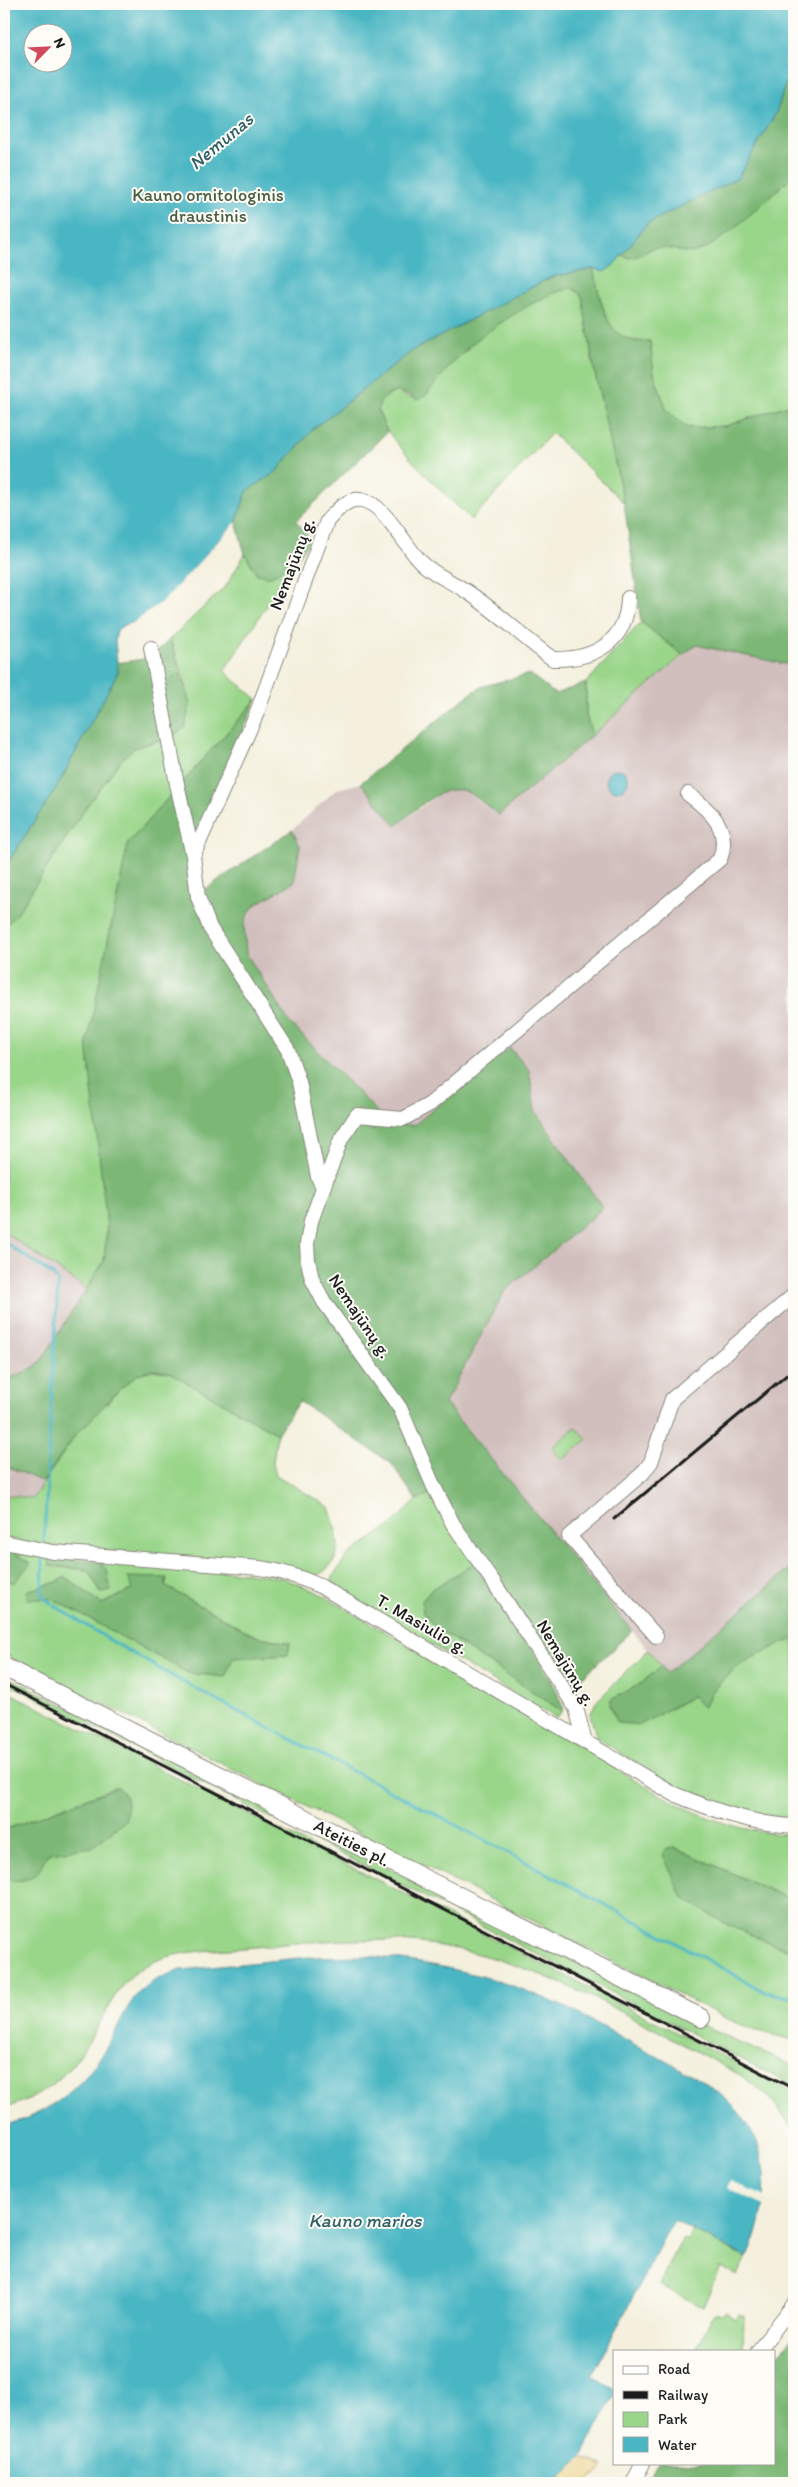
<svg xmlns="http://www.w3.org/2000/svg" width="798" height="2487" font-family="Itim,sans-serif">
<rect width="100%" height="100%" fill="#fdfcf7"/>
<filter id="ink" filterUnits="userSpaceOnUse"><feTurbulence type="fractalNoise" baseFrequency=".02" numOctaves="2"/><feDisplacementMap in="SourceGraphic" scale="10" xChannelSelector="R" yChannelSelector="G"/><feConvolveMatrix kernelMatrix="1 2 1 2 8 2 1 2 1" color-interpolation-filters="sRGB"/></filter>
<filter id="wash" filterUnits="userSpaceOnUse"><feTurbulence type="fractalNoise" baseFrequency=".0096" numOctaves="4" result="noise"/><feDisplacementMap in="SourceGraphic" scale="20" xChannelSelector="R" yChannelSelector="G"/><feGaussianBlur stdDeviation="1.12" result="paint"/><feColorMatrix in="noise" values="0 0 0 0 0 0 0 0 0 0 0 0 0 0 0 0 0 1.4 0 .05"/><feComposite in="paint" operator="in"/></filter>
<g filter="url(#wash)">
<rect width="100%" height="100%" fill="#f4f0dd"/>
<g fill="#d1bfbd">
<path d="M 696,645 L 794,666 L 794,1565 L 667,1673 L 445,1403 L 504,1292 L 603,1208 L 535,1111 L 529,1070 L 510,1048 L 414,1125 L 390,1125 L 289,1022 L 246,953 L 244,925 L 255,905 L 294,882 L 300,846 L 292,830 L 337,789 L 361,783 L 396,826 L 439,794 L 452,788 L 467,792 L 499,815 Z"/>
<path d="M 4,1232 L 88,1290 L 41,1361 L 33,1368 L 4,1381 Z"/>
<path d="M 4,1465 L 43,1482 L 33,1498 L 4,1495 Z"/>
</g>
<g fill="#9ad68a" stroke="#5b7953" fill-rule="evenodd">
<path d="M 4,4 L 794,4 L 794,403 L 726,426 L 688,428 L 667,411 L 654,374 L 650,341 C 614,345 607,323 599,293 L 583,300 L 594,369 L 624,503 L 552,433 L 471,520 C 451,499 381,436 378,411 C 377,400 389,394 398,391 L 408,398 L 469,348 L 4,514 ZM 32,32 L 62,32 L 62,62 L 32,62 Z"/>
<path d="M 304,549 L 224,671 L 257,699 L 128,843 L 107,1228 L 104,1261 L 88,1290 L 4,1232 L 4,927 L 16,915 L 86,807 L 121,760 L 134,748 L 158,741 L 188,715 C 191,689 178,663 170,639 L 226,586 L 245,554 L 257,574 L 278,573 L 295,552 Z"/>
<path d="M 641,622 L 683,655 L 592,735 L 586,715 L 586,683 Z"/>
<path d="M 152,1370 L 169,1372 L 277,1434 L 273,1463 L 276,1475 L 329,1507 C 337,1533 349,1560 316,1576 L 271,1565 L 29,1544 L 4,1537 L 4,1495 L 33,1498 L 75,1436 L 120,1389 L 138,1374 Z"/>
<path d="M 576,1427 L 587,1440 L 562,1460 L 552,1448 Z"/>
<path d="M 431,1493 L 475,1563 L 432,1589 L 422,1601 L 423,1612 L 436,1628 L 562,1711 L 556,1718 L 341,1592 L 332,1582 L 333,1576 L 347,1556 L 391,1525 L 416,1500 Z"/>
<path d="M 13,1552 L 49,1557 L 51,1566 L 88,1570 L 101,1593 L 111,1591 L 100,1562 L 248,1573 L 283,1578 L 315,1591 C 393,1636 470,1681 548,1726 C 624,1771 702,1835 794,1834 L 794,1901 L 676,1848 L 684,1898 L 726,1924 L 794,1953 L 794,2040 L 753,2030 L 730,2020 L 4,1654 L 4,1579 L 14,1583 L 30,1563 ZM 65,1577 L 102,1604 L 133,1589 L 129,1578 L 167,1579 L 165,1586 L 255,1636 L 289,1643 L 288,1655 L 233,1658 L 188,1673 L 53,1599 L 26,1591 L 57,1582 Z"/>
<path d="M 794,1639 L 794,1819 C 714,1812 663,1780 597,1738 L 590,1715 L 596,1702 L 648,1650 L 661,1666 L 642,1683 L 611,1700 L 671,1709 L 692,1696 L 702,1707 C 708,1701 710,1694 715,1688 C 738,1662 763,1651 794,1639 Z"/>
<path d="M 4,1675 L 737,2042 L 794,2066 L 794,2086 L 4,1681 Z"/>
<path d="M 4,1690 L 794,2092 L 794,2130 L 770,2098 L 742,2076 C 633,2019 523,1948 397,1941 C 349,1938 302,1942 255,1947 C 218,1951 172,1948 140,1969 C 121,1982 111,2002 100,2022 C 77,2065 53,2095 4,2108 L 4,1879 L 15,1881 L 40,1868 L 46,1855 L 56,1851 L 127,1803 L 120,1789 L 113,1788 L 4,1830 Z"/>
<path d="M 692,2230 L 746,2258 L 737,2275 L 720,2267 L 703,2307 L 659,2285 L 679,2245 L 683,2239 L 687,2241 Z"/>
<path d="M 726,2312 L 735,2318 L 738,2314 L 744,2316 L 743,2351 L 695,2351 L 714,2313 L 722,2315 Z"/>
</g>
<g fill="#7bb776" stroke="#4c6a49">
<path d="M 794,57 L 794,175 C 774,192 721,245 699,251 C 685,256 671,246 657,248 C 644,249 635,264 622,255 L 648,223 L 738,178 L 776,113 Z"/>
<path d="M 593,269 C 602,302 605,347 650,341 L 654,374 L 667,411 L 688,428 L 726,426 L 794,403 L 794,666 L 696,645 L 683,655 L 641,622 L 624,503 L 594,369 L 582,296 L 572,288 C 545,291 480,334 461,354 C 448,367 437,382 426,395 L 418,400 L 398,391 L 387,395 L 380,402 L 378,410 L 387,432 L 296,521 L 311,539 L 304,549 L 295,552 L 278,573 L 269,577 L 257,574 L 245,554 L 236,522 L 247,491 L 276,472 L 314,428 L 412,351 L 551,277 Z"/>
<path d="M 170,639 L 190,704 L 185,727 L 176,734 L 134,748 L 121,760 L 86,807 L 16,915 L 4,927 L 4,868 L 58,785 L 118,672 L 117,663 L 150,658 Z"/>
<path d="M 530,674 L 555,694 L 586,683 L 586,715 L 592,735 L 499,815 C 489,808 478,797 467,792 C 442,781 414,812 396,826 L 361,783 L 467,696 L 483,686 Z"/>
<path d="M 257,699 L 187,859 L 191,899 L 292,830 L 300,846 L 294,882 L 255,905 L 248,915 L 244,925 L 246,953 L 289,1022 L 390,1125 L 414,1125 L 510,1048 L 529,1070 L 535,1111 L 603,1208 L 504,1292 L 445,1403 L 632,1631 L 573,1686 L 567,1683 C 526,1617 477,1556 440,1489 L 416,1500 L 391,1463 L 299,1401 L 277,1434 L 169,1372 L 152,1370 L 138,1374 L 120,1389 L 75,1436 L 43,1482 L 4,1465 L 4,1381 L 33,1368 L 41,1361 L 104,1261 L 107,1228 L 87,1043 L 128,843 Z"/>
<path d="M 4,1549 L 13,1552 L 31,1563 L 14,1583 L 4,1579 Z"/>
<path d="M 49,1557 L 100,1562 L 107,1570 L 111,1591 L 101,1593 L 88,1570 L 50,1566 Z"/>
<path d="M 475,1563 C 490,1586 567,1691 562,1711 L 436,1628 L 423,1612 L 422,1601 L 432,1589 Z"/>
<path d="M 794,1565 L 794,1639 C 763,1651 738,1662 715,1688 C 710,1694 708,1701 703,1708 L 692,1696 L 640,1725 L 618,1723 L 610,1705 L 611,1700 L 642,1683 L 661,1666 L 667,1673 Z"/>
<path d="M 65,1577 L 102,1604 L 133,1589 L 128,1577 L 167,1578 L 165,1586 L 255,1636 L 290,1643 L 288,1655 L 233,1658 L 225,1677 L 188,1673 L 53,1599 L 27,1599 L 26,1591 L 57,1582 Z"/>
<path d="M 117,1787 C 129,1794 128,1809 125,1821 L 92,1847 L 50,1853 C 43,1857 44,1863 40,1869 C 31,1882 17,1882 4,1879 L 4,1830 Z"/>
<path d="M 676,1848 L 794,1901 L 794,1953 L 726,1924 L 683,1898 L 663,1855 L 667,1849 Z"/>
<path d="M 794,2338 L 794,2483 L 647,2483 L 657,2463 L 774,2463 L 774,2358 Z"/>
</g>
<path fill="#eeda9e" stroke="#857b5d" d="M 582,2456 L 604,2467 C 588,2487 580,2483 555,2483 Z"/>
<g fill="#48b6c3" stroke="#326970" fill-rule="evenodd">
<path d="M 4,4 L 794,4 L 794,57 L 776,113 L 738,178 L 648,223 L 613,266 L 604,272 L 593,269 L 551,277 L 412,351 L 314,428 L 276,472 L 247,491 L 236,522 L 164,600 L 134,622 L 124,625 L 117,630 L 115,640 L 118,672 L 58,785 L 4,868 ZM 32,32 L 62,32 L 62,62 L 32,62 Z"/>
<circle cx="617" cy="780" r="11"/>
<path d="M 368,1956 C 429,1962 487,1974 544,1998 C 578,2012 612,2032 645,2050 C 678,2067 717,2085 741,2115 C 774,2156 769,2214 747,2258 L 673,2220 L 592,2376 L 613,2388 L 614,2395 L 582,2456 L 555,2483 L 4,2483 L 4,2125 C 44,2116 79,2091 101,2056 C 129,2014 125,1986 181,1970 L 308,1957 Z"/>
</g>
<g fill="#f4f0dd">
<path d="M 236,522 L 237,525 L 165,602 L 135,625 L 134,622 L 164,600 Z"/>
<path d="M 730,2181 L 766,2196 L 764,2202 L 767,2206 L 727,2188 Z"/>
</g>
<g fill="none" stroke-linecap="round" stroke-linejoin="round">
<g stroke="#48b6c3" stroke-width="3">
<path d="M 4,1242 L 53,1275 L 58,1282 L 44,1541"/>
<path d="M 43,1560 L 42,1593 L 45,1599 C 147,1667 258,1722 366,1778 C 500,1848 633,1918 765,1992 L 794,1998"/>
</g>
</g>
</g>
<g filter="url(#ink)">
<g fill="none" stroke-linecap="round" stroke-linejoin="round">
<g stroke="#88867c" stroke-width="16">
<g id="minor">
<path d="M 151,648 L 177,784 L 193,856 L 198,897 L 210,928 L 288,1050 L 299,1082 L 318,1177 L 323,1187"/>
<path d="M 193,856 L 256,715 L 327,521 C 338,509 350,494 368,502 C 388,511 405,546 421,562 C 434,575 451,581 466,591 C 497,611 523,638 553,659 C 594,660 627,642 628,598"/>
<path d="M 4,1542 L 53,1552 L 260,1568 C 282,1571 300,1577 320,1586 L 674,1794 C 713,1810 751,1824 794,1826"/>
<path d="M 656,1636 L 569,1536 L 642,1474 L 651,1462 L 672,1399 L 794,1295"/>
<path d="M 585,1742 L 576,1708 L 494,1583 L 453,1524 L 433,1485 L 400,1408 L 324,1302 L 312,1279 L 308,1261 L 307,1244 L 311,1221 L 341,1139 L 357,1115 L 403,1119 L 430,1104 L 720,859 C 731,829 711,811 688,794"/>
<path d="M 758,2351 L 794,2304"/>
<path d="M 633,2483 L 643,2463"/>
</g>
</g>
<g stroke="#88867c" stroke-width="20">
<path id="major" d="M 4,1667 L 701,2018"/>
</g>
<use href="#minor" stroke="#fff" stroke-width="14"/>
<use href="#major" stroke="#fff" stroke-width="18"/>
<g stroke="#1c1c1c" stroke-width="3">
<path d="M 614,1519 L 794,1369"/>
<path d="M 4,1684 L 794,2089"/>
</g>
</g>
</g>
<g text-anchor="middle" dominant-baseline="central" stroke-width="4" stroke-linejoin="round" paint-order="stroke">
<g font-size="18" fill="#485d42" stroke="#fdfcf7">
<text x="208" y="195">Kauno ornitologinis<tspan x="208" dy="21">draustinis</tspan></text>
</g>
<g font-size="18" fill="#1c1c1c" stroke="#fdfcf7">
<text transform="translate(292 564) rotate(-69)">Nemajūnų g.</text>
<text transform="translate(360 1316) rotate(56)">Nemajūnų g.</text>
<text transform="translate(422 1624) rotate(30)">T. Masiulio g.</text>
<text transform="translate(566 1663) rotate(59)">Nemajūnų g.</text>
<text transform="translate(352 1843) rotate(27)">Ateities pl.</text>
</g>
<g font-size="19" font-style="italic" fill="#306167" stroke="#fdfcf7">
<text transform="translate(221 141) rotate(-40)">Nemunas</text>
<text x="365" y="2220">Kauno marios</text>
</g>
</g>
<rect width="798" height="2487" fill="none" stroke="#fdfcf7" stroke-width="20"/>
<rect x="613" y="2350" width="162" height="115" fill="#fdfcf7" stroke="#a3a29f"/>
<rect x="623" y="2366" width="25" height="8" fill="#ffffff" stroke="#a3a29f"/>
<text x="658" y="2374" font-size="15" fill="#1c1c1c">Road</text>
<rect x="623" y="2391" width="25" height="8" fill="#1c1c1c" stroke="#a3a29f"/>
<text x="658" y="2400" font-size="15" fill="#1c1c1c">Railway</text>
<rect x="623" y="2412" width="25" height="15" fill="#9ad68a" stroke="#a3a29f"/>
<text x="658" y="2424" font-size="15" fill="#1c1c1c">Park</text>
<rect x="623" y="2437" width="25" height="15" fill="#48b6c3" stroke="#a3a29f"/>
<text x="658" y="2450" font-size="15" fill="#1c1c1c">Water</text>
<g transform="translate(48 48) rotate(66)"><circle r="24" fill="#fdfcf7" stroke="#a3a29f"/>
<path d="M0-4L9 19L0 12L-9 19Z" fill="#d1495b"/>
<text y="-8" font-size="14" font-weight="bold" text-anchor="middle" fill="#1c1c1c">N</text>
</g>
</svg>
